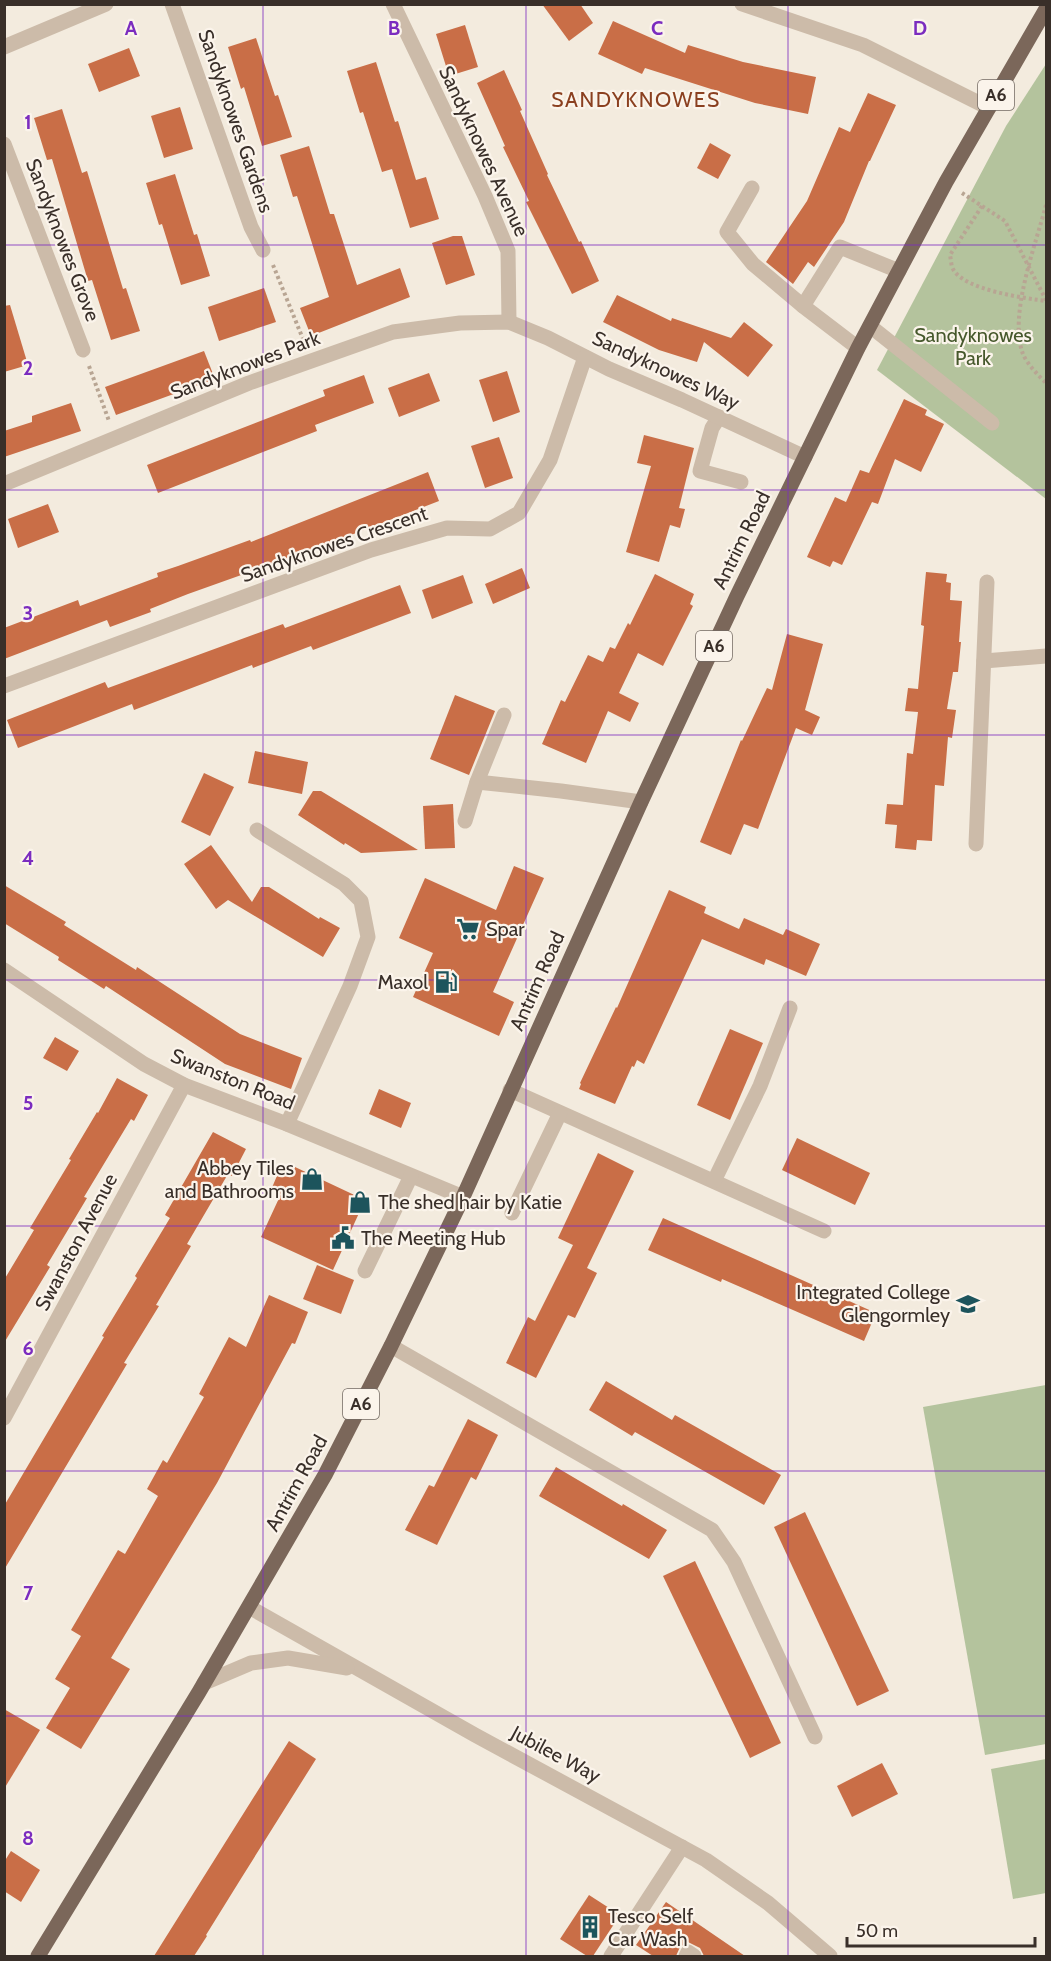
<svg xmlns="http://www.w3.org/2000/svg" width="1051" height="1961" font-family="Cabin,sans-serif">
<rect width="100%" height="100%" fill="#f3ebde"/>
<g fill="#b4c39d">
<path d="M 1046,64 L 1046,499 L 877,370 L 1006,126 Z"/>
<path d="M 1046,1385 L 1046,1744 L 985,1755 L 923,1407 Z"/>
<path d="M 1046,1759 L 1046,1893 L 1013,1899 L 991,1769 Z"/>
</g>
<g fill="#c96e47">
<path d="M 542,4 L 580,4 L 593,23 L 569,41 Z"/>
<path d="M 613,21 L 685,53 L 688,45 L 743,62 L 816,77 L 808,114 L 755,103 L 645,68 L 642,74 L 598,54 Z"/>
<path d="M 465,25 L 478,67 L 449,76 L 436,34 Z"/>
<path d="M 256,38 L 275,96 L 278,95 L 292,137 L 262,146 L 244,87 L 241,89 L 228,47 Z"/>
<path d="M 129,48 L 140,76 L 99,92 L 88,64 Z"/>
<path d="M 376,62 L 395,122 L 398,121 L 416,180 L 426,177 L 439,219 L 410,228 L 392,169 L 382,172 L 363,112 L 360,113 L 347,71 Z"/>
<path d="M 504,70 L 522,110 L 520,111 L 548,174 L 547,175 L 579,242 L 581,241 L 599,281 L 572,294 L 526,202 L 529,201 L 503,147 L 505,146 L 477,83 Z"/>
<path d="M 868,93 L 896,105 L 870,161 L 869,161 L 844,222 L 814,267 L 808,262 L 793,284 L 766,262 L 807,201 L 839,127 L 850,132 Z"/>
<path d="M 180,107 L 193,149 L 164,158 L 151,116 Z"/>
<path d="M 62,109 L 82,173 L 87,171 L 123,289 L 126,288 L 140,331 L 111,340 L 92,280 L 88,281 L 52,159 L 47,160 L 34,118 Z"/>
<path d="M 710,143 L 731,155 L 718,179 L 697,168 Z"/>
<path d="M 309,146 L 330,214 L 334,214 L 357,285 L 400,268 L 410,297 L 311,336 L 300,308 L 329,297 L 297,196 L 293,197 L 280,155 Z"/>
<path d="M 175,174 L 194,235 L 197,234 L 210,276 L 181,285 L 162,224 L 159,225 L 146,183 Z"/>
<path d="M 453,236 L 462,236 L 475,275 L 446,285 L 432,243 Z"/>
<path d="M 264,288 L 276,322 L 219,341 L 208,307 Z"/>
<path d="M 617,295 L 671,321 L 672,318 L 731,338 L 744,322 L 773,345 L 748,377 L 704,342 L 697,362 L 659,350 L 603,322 Z"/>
<path d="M 10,305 L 28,365 L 4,372 L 4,306 Z"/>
<path d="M 204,351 L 215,379 L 116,415 L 105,387 Z"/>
<path d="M 507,371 L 520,412 L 493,422 L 479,380 Z"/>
<path d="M 429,373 L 440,401 L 399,417 L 388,388 Z"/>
<path d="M 364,375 L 374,403 L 315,425 L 317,431 L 158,493 L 147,465 L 325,396 L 323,390 Z"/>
<path d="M 904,399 L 927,410 L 925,415 L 944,424 L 921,472 L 895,459 L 878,504 L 872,502 L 842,565 L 833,561 L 830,567 L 807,557 L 835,497 L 846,502 L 860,470 L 869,473 Z"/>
<path d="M 71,403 L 81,431 L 4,457 L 4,431 L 32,422 L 32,416 Z"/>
<path d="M 644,435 L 694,448 L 679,508 L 685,509 L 680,528 L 670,525 L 659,562 L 626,552 L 651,466 L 637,463 Z"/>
<path d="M 499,437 L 513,478 L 485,488 L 471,446 Z"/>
<path d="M 428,472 L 439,501 L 281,562 L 281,561 L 188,594 L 150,609 L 151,612 L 110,627 L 107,620 L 4,659 L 4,628 L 78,600 L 80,606 L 158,577 L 157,573 L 178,566 L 250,540 L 251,542 Z"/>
<path d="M 48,504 L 59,532 L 18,548 L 8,519 Z"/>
<path d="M 522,568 L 530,588 L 493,604 L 485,584 Z"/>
<path d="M 926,572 L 947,574 L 946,582 L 951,583 L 950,600 L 962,601 L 959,642 L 961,642 L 958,672 L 953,672 L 947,709 L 956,710 L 952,738 L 948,737 L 944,786 L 935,785 L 932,841 L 917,840 L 916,850 L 895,848 L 897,825 L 885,824 L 887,804 L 903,805 L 907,753 L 913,754 L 918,712 L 905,711 L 908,688 L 918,689 L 924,626 L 921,625 Z"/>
<path d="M 655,574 L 694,594 L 690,604 L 693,606 L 663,666 L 638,653 L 619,693 L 639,703 L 630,722 L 608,711 L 586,763 L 542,744 L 561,700 L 565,702 L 588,655 L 603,662 L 610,647 L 615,649 L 628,623 L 630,625 Z"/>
<path d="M 463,575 L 473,603 L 432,619 L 422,590 Z"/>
<path d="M 400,585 L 411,613 L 313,650 L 311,646 L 253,668 L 252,665 L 134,710 L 132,704 L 18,748 L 7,720 L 105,682 L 108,688 L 283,624 L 285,628 Z"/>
<path d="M 787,634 L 823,644 L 805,710 L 820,717 L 812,735 L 796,728 L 758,829 L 744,824 L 731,855 L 700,842 L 741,740 L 742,741 L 767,688 L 772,690 Z"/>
<path d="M 455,695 L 495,711 L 469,775 L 430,759 Z"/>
<path d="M 255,751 L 308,762 L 302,794 L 248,783 Z"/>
<path d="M 204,773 L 234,787 L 210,836 L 181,822 Z"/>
<path d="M 313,791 L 321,791 L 418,850 L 361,853 L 345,843 L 344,845 L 298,815 Z"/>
<path d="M 453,804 L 455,848 L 425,849 L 423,806 Z"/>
<path d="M 211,845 L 252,902 L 261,887 L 269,887 L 319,919 L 320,917 L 340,928 L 323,957 L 228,900 L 216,909 L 184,864 Z"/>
<path d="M 514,866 L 544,878 L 493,992 L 514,1002 L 499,1036 L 413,997 L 433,953 L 399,938 L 425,878 L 496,910 Z"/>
<path d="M 4,885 L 66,922 L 64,925 L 136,970 L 137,967 L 240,1034 L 302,1058 L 291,1089 L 225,1064 L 106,986 L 104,989 L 58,960 L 59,957 L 4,923 Z"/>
<path d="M 669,890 L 706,907 L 704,913 L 739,929 L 744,918 L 783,935 L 786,929 L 820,944 L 806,976 L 766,959 L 764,965 L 702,939 L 644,1064 L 637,1060 L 634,1067 L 632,1066 L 615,1104 L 579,1089 L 581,1084 L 580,1083 L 616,1007 L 617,1008 Z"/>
<path d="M 730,1029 L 763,1043 L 730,1120 L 697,1105 Z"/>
<path d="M 55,1037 L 79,1051 L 67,1071 L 43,1058 Z"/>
<path d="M 117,1078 L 148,1095 L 134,1121 L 131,1119 L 84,1197 L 87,1198 L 47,1265 L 50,1267 L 4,1343 L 4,1280 L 34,1230 L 30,1228 L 71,1160 L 69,1159 L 97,1112 L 98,1113 Z"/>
<path d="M 379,1089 L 411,1103 L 401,1128 L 369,1114 Z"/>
<path d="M 213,1132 L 246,1149 L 232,1176 L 228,1174 L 187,1244 L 191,1246 L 156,1305 L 159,1306 L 124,1363 L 127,1364 L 4,1570 L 4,1506 L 104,1337 L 102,1336 L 137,1278 L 135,1276 L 170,1218 L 165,1215 Z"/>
<path d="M 797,1138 L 870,1173 L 855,1205 L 782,1170 Z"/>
<path d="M 598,1153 L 634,1171 L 587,1268 L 597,1273 L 575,1318 L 568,1315 L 536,1378 L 506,1363 L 528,1317 L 535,1321 L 573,1245 L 558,1238 Z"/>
<path d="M 295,1167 L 365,1200 L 333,1270 L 261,1237 L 281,1194 L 271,1190 L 279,1171 L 290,1177 Z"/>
<path d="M 663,1218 L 876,1313 L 864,1341 L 722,1279 L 721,1282 L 648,1250 Z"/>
<path d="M 317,1265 L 354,1280 L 341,1314 L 303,1299 Z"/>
<path d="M 269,1295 L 308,1312 L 295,1344 L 292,1343 L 217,1483 L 111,1658 L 130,1669 L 81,1749 L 46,1728 L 70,1688 L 55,1679 L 81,1636 L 71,1630 L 118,1550 L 125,1554 L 158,1496 L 147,1489 L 163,1460 L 167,1463 L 204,1397 L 199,1394 L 229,1337 L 246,1347 Z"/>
<path d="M 606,1381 L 672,1420 L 675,1415 L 781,1475 L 764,1505 L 635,1432 L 632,1436 L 589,1410 Z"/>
<path d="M 468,1419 L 498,1435 L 476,1480 L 471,1477 L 437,1545 L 405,1530 L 429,1485 L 434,1487 Z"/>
<path d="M 556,1467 L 622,1506 L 623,1504 L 667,1530 L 649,1559 L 539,1496 Z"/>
<path d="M 805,1512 L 889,1691 L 857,1706 L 774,1527 Z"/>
<path d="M 695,1561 L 781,1743 L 750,1758 L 663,1576 Z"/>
<path d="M 4,1709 L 40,1730 L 4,1789 Z"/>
<path d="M 289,1741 L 316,1759 L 242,1877 L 206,1935 L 207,1936 L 194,1956 L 154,1956 Z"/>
<path d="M 882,1763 L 898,1794 L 852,1817 L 837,1786 Z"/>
<path d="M 11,1851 L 40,1870 L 21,1902 L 4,1891 L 4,1862 Z"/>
<path d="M 589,1895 L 620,1915 L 593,1956 L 587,1956 L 560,1939 Z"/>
<path d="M 666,1902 L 745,1956 L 704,1956 L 700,1948 L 688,1942 L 680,1947 L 676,1956 L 653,1956 L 636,1945 Z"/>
</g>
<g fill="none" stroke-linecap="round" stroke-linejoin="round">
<g stroke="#b8a593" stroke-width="4" stroke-dasharray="3 3" stroke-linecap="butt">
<path d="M 962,193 L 1005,221 L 1046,300"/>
<path d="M 1046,205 C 1036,244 1008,316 1023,354 C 1027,364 1039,376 1046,383"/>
<path d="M 982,206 L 950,255 C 951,259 951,266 953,269 C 964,290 1024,298 1046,301"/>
<path d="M 273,265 L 305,344"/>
<path d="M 89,366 L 109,421"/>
</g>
<g stroke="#ccbba9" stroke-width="15">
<path d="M 172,4 L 251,227 L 263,250"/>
<path d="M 393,4 L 485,196 L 508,251 L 509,322"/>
<path d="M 742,4 L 863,45 L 989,108"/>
<path d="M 4,47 L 106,4"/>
<path d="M 4,144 L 83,350"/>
<path d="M 752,188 L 727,232 L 753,264 L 803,306"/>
<path d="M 870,326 L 992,423"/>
<path d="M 858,348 L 803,306 L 840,247 L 899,271"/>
<path d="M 719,417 L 712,428 L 700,471 L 741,482"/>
<path d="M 4,484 L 249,383 L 393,332 L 460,323 L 509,322 L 548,338 L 609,369 L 682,400 L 805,457"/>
<path d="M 984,661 L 1046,656"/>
<path d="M 4,686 L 371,550 L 447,528 L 490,529 L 519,513 L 550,460 L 585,357"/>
<path d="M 477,782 L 561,791 L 641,802"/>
<path d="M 465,821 L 477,782 L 504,715"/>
<path d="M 257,830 L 344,884 L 361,901 L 368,937 L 350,986 L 287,1124"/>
<path d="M 976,844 L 987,582"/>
<path d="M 4,970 L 144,1064 L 184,1085 L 287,1124 L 463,1197"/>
<path d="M 510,1090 L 824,1231"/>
<path d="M 714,1181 L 760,1086 L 790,1008"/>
<path d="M 512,1213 L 560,1113"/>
<path d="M 365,1271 L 411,1176"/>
<path d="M 391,1346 L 712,1530 L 734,1562 L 815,1737"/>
<path d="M 4,1418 L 184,1085"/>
<path d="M 249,1607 L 475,1735 L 706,1860 L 768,1903 L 830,1956"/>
<path d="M 204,1683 L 251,1663 L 288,1658 L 347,1668"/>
<path d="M 611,1956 L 682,1847"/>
<path d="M 686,1956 L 688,1952 L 694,1956"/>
</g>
<path stroke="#7b675a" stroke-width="15" d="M 38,1956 L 199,1692 L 325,1475 L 391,1346 L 463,1197 L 641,802 L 737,596 L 858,348 L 946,182 L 1046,9"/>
</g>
<path fill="none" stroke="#7b2cbf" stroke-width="1.5" stroke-opacity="0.55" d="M 263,4 L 263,1956M 526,4 L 526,1956M 788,4 L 788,1956M 4,245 L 1046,245M 4,490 L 1046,490M 4,735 L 1046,735M 4,980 L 1046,980M 4,1226 L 1046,1226M 4,1471 L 1046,1471M 4,1716 L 1046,1716"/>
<defs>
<g id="supermarket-bare" transform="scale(1.8)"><path d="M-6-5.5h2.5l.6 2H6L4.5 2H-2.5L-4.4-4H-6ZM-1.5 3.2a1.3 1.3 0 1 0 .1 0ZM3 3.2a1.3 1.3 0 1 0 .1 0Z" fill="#1d545c" stroke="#fbf4eb" stroke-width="2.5" paint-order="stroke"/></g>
<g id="fuel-bare" transform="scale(1.8)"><path d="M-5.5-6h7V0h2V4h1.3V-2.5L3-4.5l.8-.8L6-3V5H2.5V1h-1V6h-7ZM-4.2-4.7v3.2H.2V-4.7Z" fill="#1d545c" stroke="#fbf4eb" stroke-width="2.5" paint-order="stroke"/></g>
<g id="shop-bare" transform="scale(1.8)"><path d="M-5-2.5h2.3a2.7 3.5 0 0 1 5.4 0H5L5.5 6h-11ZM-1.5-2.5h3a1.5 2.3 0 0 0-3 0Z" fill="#1d545c" stroke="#fbf4eb" stroke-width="2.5" paint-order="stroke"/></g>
<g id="civic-bare" transform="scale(1.8)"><path d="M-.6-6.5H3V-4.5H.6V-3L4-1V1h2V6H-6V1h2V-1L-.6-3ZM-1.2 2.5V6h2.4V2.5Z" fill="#1d545c" stroke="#fbf4eb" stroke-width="2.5" paint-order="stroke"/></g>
<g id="school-bare" transform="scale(1.8)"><path d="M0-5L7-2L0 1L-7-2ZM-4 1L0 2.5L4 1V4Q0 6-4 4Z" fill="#1d545c" stroke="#fbf4eb" stroke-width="2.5" paint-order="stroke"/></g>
<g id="building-bare" transform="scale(1.8)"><path d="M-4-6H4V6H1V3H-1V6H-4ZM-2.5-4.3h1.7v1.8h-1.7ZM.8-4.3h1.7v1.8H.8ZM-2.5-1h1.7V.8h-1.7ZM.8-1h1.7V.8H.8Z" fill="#1d545c" stroke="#fbf4eb" stroke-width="2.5" paint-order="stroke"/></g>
</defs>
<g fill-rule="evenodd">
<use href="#supermarket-bare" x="468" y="929"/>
<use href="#fuel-bare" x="446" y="982"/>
<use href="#shop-bare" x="312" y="1179"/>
<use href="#shop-bare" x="360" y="1202"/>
<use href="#civic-bare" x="343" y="1238"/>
<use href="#school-bare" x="968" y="1304"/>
<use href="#building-bare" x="590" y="1927"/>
</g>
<g text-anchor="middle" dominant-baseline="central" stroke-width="4.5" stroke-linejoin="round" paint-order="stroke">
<g fill="#fbf4eb" stroke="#736a63" stroke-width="1.5">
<rect x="978" y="80" width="36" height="30" rx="4.5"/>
<rect x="696" y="631" width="36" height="30" rx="4.5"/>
<rect x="343" y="1389" width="36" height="30" rx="4.5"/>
</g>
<g font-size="18" font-weight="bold" fill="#392f29">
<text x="996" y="95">A6</text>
<text x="714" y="646">A6</text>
<text x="361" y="1404">A6</text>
</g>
<g font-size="20" fill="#392f29" stroke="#fbf4eb">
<text transform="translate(236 121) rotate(71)">Sandyknowes Gardens</text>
<text transform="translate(484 151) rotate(65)">Sandyknowes Avenue</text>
<text transform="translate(63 240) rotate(69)">Sandyknowes Grove</text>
<text transform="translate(245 365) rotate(-21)">Sandyknowes Park</text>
<text transform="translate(666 370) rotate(25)">Sandyknowes Way</text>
<text transform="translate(741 540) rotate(-64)">Antrim Road</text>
<text transform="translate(334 544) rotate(-19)">Sandyknowes Crescent</text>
<text transform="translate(537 981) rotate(-66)">Antrim Road</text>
<text transform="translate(233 1079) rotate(22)">Swanston Road</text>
<text transform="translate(76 1242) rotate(-62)">Swanston Avenue</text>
<text transform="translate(296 1483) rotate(-61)">Antrim Road</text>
<text transform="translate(556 1754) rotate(28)">Jubilee Way</text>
</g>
<g font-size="20" fill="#46582c" stroke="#fbf4eb">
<text x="973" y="335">Sandyknowes<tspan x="973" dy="23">Park</tspan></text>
</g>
<g font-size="20" fill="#392f29" stroke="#fbf4eb" text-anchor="start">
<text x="486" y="929">Spar</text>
<text x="428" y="982" text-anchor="end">Maxol</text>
<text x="294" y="1168" text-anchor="end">Abbey Tiles<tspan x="294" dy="23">and Bathrooms</tspan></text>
<text x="378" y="1202">The shed hair by Katie</text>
<text x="361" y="1238">The Meeting Hub</text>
<text x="950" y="1292" text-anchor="end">Integrated College<tspan x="950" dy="23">Glengormley</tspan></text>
<text x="608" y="1916">Tesco Self<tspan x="608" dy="23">Car Wash</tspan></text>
</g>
<g font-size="21" letter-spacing="1.5" fill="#8b4020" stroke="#fbf4eb">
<text x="636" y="99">SANDYKNOWES</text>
</g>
</g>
<g font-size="20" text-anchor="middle" font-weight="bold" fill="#7b2cbf" stroke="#fbf4eb" stroke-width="4.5" stroke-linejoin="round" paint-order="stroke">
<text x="131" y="35">A</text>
<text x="394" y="35">B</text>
<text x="657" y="35">C</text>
<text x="920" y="35">D</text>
<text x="28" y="129">1</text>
<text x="28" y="375">2</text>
<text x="28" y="620">3</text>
<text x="28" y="865">4</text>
<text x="28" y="1110">5</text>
<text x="28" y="1355">6</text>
<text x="28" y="1600">7</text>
<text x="28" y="1845">8</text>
</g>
<rect width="1051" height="1961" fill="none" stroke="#392f29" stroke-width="12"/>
<path d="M847 1937v9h188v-9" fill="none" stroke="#392f29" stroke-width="3"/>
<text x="856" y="1937" font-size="18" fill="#392f29" stroke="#fbf4eb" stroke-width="4.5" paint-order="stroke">50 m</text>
</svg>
